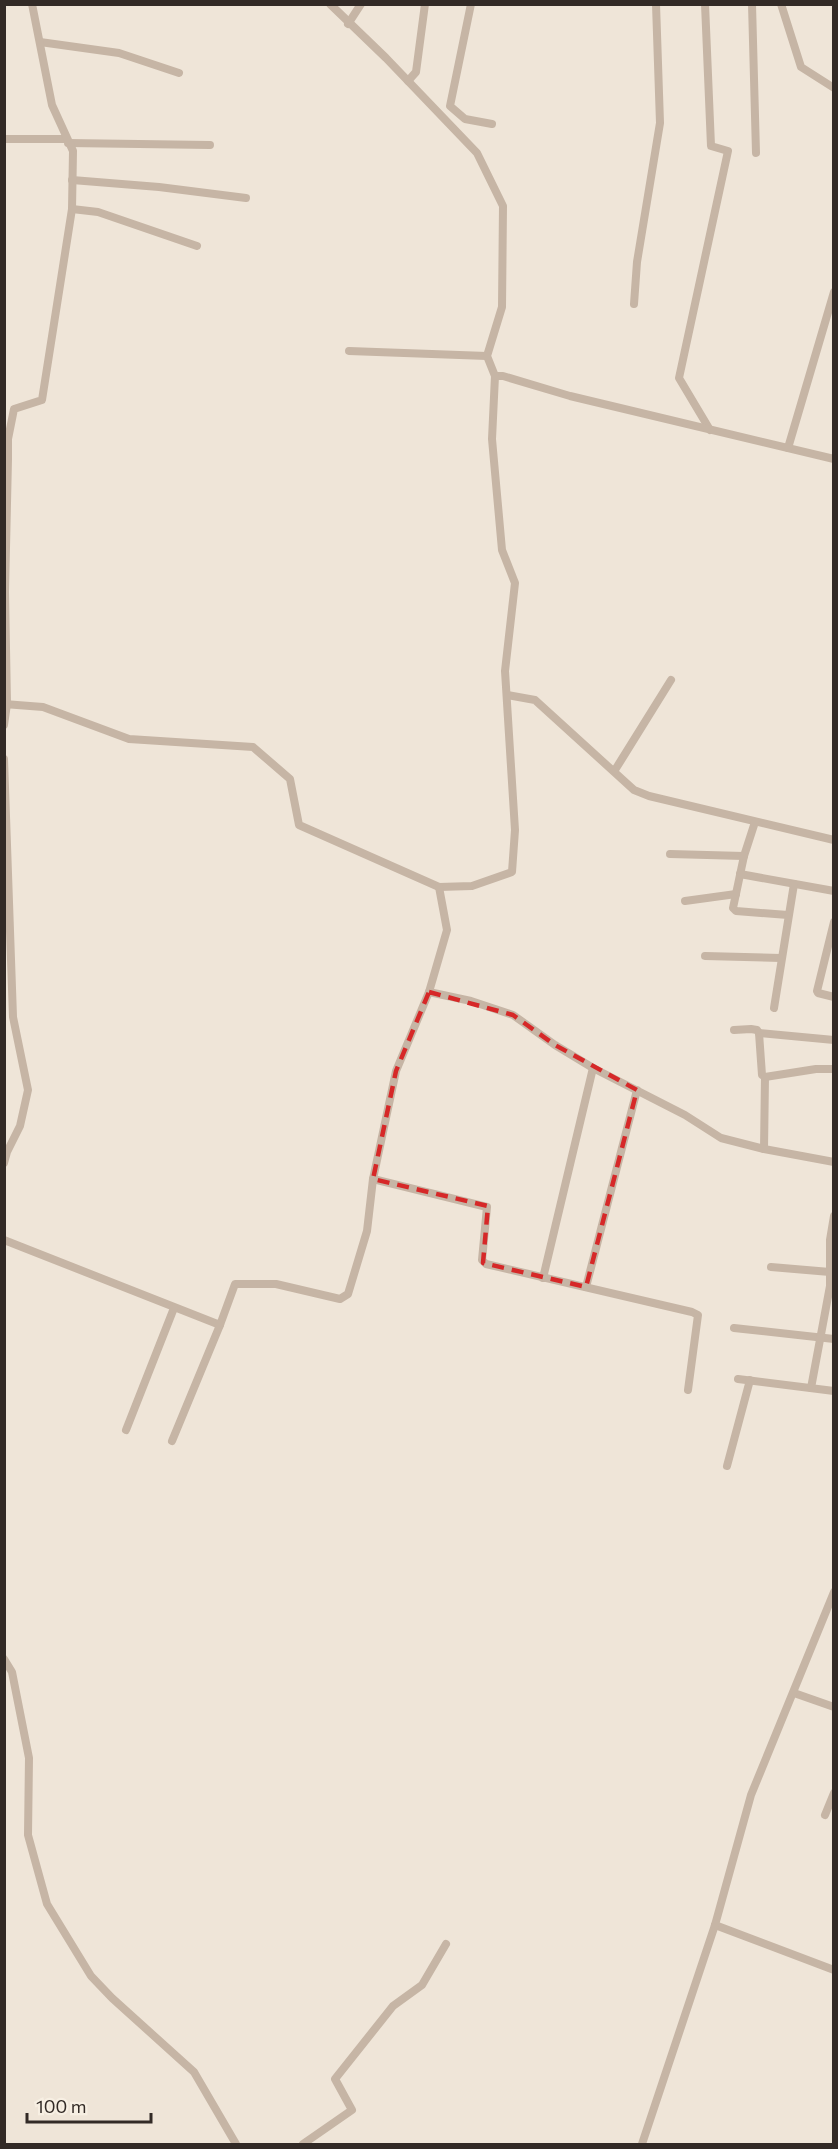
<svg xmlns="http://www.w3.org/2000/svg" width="838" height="2149" font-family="Commissioner,sans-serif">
<rect width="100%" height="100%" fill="#efe5d8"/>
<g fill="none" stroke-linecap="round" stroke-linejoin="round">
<g stroke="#c6b5a5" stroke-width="8">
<path d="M 471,4 L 450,106 L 465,119 L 492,124"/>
<path d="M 705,4 L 711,146 L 728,151 L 679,378 L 710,430"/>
<path d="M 752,4 L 756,153"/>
<path d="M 781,4 L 801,67 L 834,88"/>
<path d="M 348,24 L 361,4"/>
<path d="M 40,42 L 119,53 L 179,73"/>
<path d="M 408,81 L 416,72 L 425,4"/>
<path d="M 4,139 L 66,139"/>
<path d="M 68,143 L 210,145"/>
<path d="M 72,180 L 159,187 L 246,198"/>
<path d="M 72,209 L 98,212 L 197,246"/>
<path d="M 634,304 L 637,262 L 660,123 L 656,4"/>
<path d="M 349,351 L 487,356"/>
<path d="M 495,376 L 503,376 L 570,396 L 834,459"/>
<path d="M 788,448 L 834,292"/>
<path d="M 507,695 L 535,700 L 634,790 L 649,796 L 834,840"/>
<path d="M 4,704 L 43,707 L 129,739 L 253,747 L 290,779 L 299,825 L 439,887 L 472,886 L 512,872 L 515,830 L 505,671 L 515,583 L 502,550 L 492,439 L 495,376 L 487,356 L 502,307 L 503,206 L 477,153 L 386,58 L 330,4"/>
<path d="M 4,725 L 7,704 L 5,592 L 8,459 L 8,439 L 14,409 L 42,400 L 72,209 L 73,151 L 52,105 L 32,4"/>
<path d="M 4,759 L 13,1017 L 28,1090 L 20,1126 L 7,1152 L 4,1163"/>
<path d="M 615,770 L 671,680"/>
<path d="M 755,822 L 744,856 L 733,908 L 736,911 L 788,915"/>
<path d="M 670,854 L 744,856"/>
<path d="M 740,874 L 834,891"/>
<path d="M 685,901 L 736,894"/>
<path d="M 834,922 L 817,991 L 818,993 L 834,997"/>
<path d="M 705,956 L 781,958"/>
<path d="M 429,992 L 471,1001 L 513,1015 L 555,1045 L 593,1068 L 685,1115 L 721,1138 L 764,1149 L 834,1162"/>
<path d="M 774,1008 L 794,884"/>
<path d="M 734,1030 L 751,1029 L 757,1030 L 759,1033 L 762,1075 L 765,1077 L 764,1149"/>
<path d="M 759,1033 L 834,1040"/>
<path d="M 765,1077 L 816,1069 L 834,1069"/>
<path d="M 373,1179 L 487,1207 L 482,1260 L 486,1264 L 692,1312 L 698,1315 L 688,1390"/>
<path d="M 4,1240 L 220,1325 L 235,1284 L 276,1284 L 340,1299 L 348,1294 L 367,1231 L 373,1179 L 396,1071 L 429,992 L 447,930 L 439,887"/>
<path d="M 771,1267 L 830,1272"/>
<path d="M 543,1278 L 593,1068"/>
<path d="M 586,1287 L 637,1090"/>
<path d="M 734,1328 L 834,1339"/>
<path d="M 738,1379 L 834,1391"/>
<path d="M 811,1388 L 830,1286 L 830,1240 L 834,1216"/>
<path d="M 126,1430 L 174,1308"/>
<path d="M 172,1441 L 220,1325"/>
<path d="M 727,1466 L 750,1380"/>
<path d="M 4,1659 L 12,1672 L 29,1758 L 28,1835 L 47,1904 L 91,1976 L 112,1998 L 194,2072 L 236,2144"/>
<path d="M 794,1693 L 834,1707"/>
<path d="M 825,1815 L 834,1793"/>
<path d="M 715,1925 L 834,1970"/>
<path d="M 303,2144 L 352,2110 L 335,2079 L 393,2006 L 422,1985 L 446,1944"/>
<path d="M 642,2144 L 715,1925 L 751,1795 L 834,1592"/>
</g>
</g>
<path fill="none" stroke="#d62828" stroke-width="4.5" stroke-dasharray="12 8" stroke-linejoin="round" d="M 429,992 L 513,1015 L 555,1045 L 637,1090 L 586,1287 L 483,1263 L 488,1206 L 373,1179 L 396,1071 Z"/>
<rect width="838" height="2149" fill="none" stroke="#322a26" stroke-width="12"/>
<path d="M27 2113v9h124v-9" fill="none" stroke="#322a26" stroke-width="3"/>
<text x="36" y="2113" font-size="18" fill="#322a26" stroke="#f7efe3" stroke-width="4.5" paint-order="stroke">100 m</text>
</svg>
